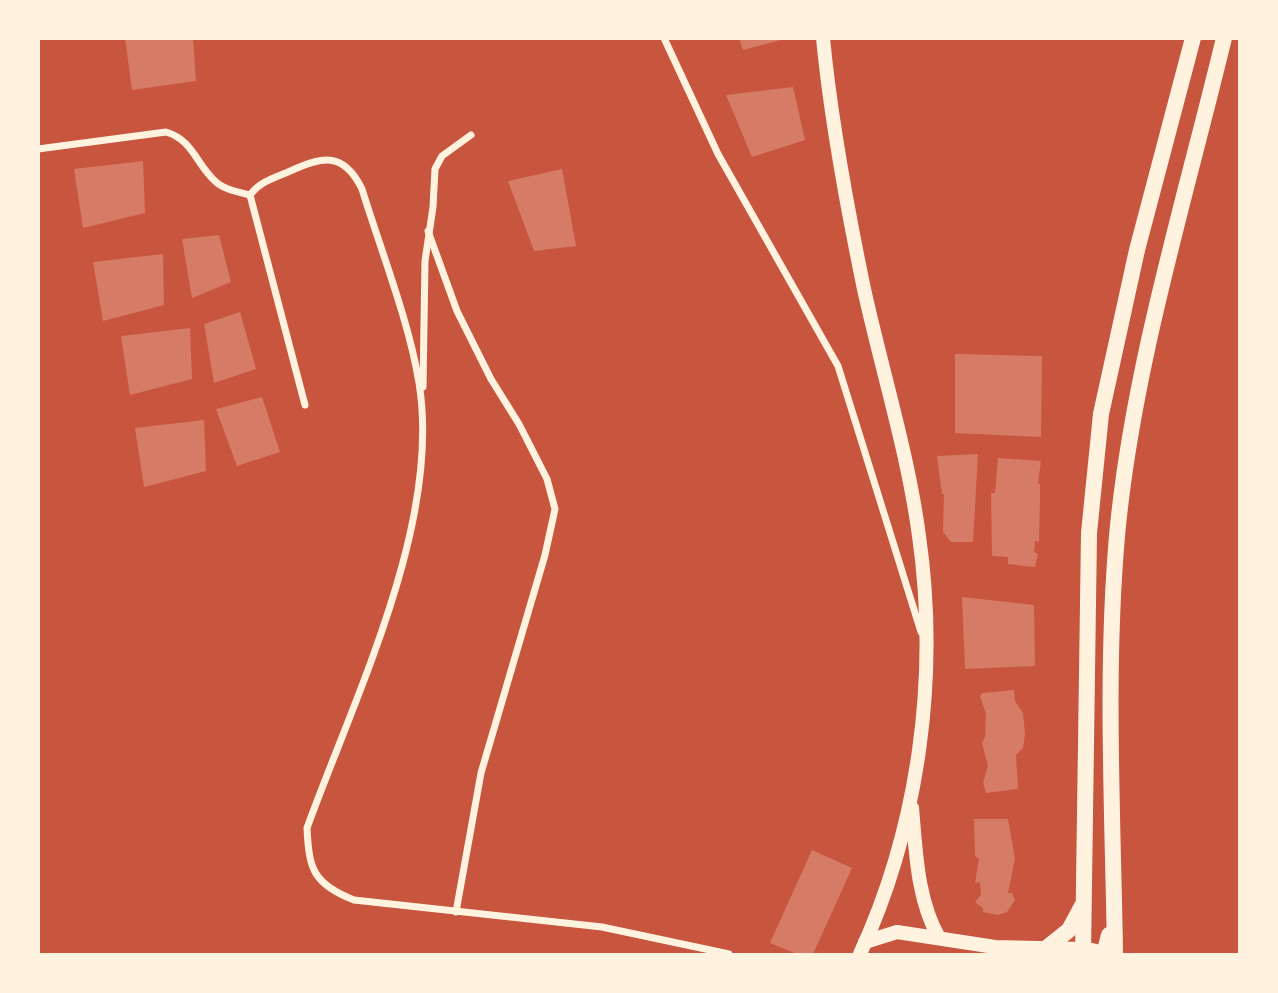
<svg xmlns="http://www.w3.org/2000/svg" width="1278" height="993" font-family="'Sofia Sans Condensed',sans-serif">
<rect width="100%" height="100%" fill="#c8553d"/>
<g fill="#d67c66">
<path d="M 125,38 L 193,38 L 196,81 L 132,90 Z"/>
<path d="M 739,38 L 785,38 L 785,39 L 743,50 Z"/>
<path d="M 793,87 L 805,140 L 752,157 L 726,95 Z"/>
<path d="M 143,161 L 145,213 L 83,228 L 74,169 Z"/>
<path d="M 562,169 L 576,246 L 534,251 L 508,181 Z"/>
<path d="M 219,235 L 231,282 L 192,298 L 182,239 Z"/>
<path d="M 163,254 L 164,305 L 103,321 L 93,262 Z"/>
<path d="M 240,312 L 256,369 L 214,383 L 204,324 Z"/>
<path d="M 190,328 L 192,379 L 130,395 L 121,336 Z"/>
<path d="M 955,354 L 1042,356 L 1041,437 L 955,433 Z"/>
<path d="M 262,397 L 280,452 L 237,466 L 216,409 Z"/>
<path d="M 204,420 L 206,471 L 144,487 L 135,428 Z"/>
<path d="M 978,454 L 973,542 L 951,542 L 943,532 L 944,494 L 942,494 L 937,456 Z"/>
<path d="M 998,458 L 1041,461 L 1038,484 L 1040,484 L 1040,498 L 1039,542 L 1035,541 L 1034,552 L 1038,554 L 1035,567 L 1008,564 L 1008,557 L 992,556 L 991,493 L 995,493 Z"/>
<path d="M 962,597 L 1034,605 L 1035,666 L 965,669 Z"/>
<path d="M 1014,690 L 1015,701 L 1023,713 L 1025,734 L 1023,748 L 1016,755 L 1018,789 L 986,793 L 983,783 L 988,766 L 982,743 L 985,737 L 986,714 L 980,696 L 982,693 Z"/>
<path d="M 974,819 L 1008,819 L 1015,859 L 1008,893 L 1012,893 L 1015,900 L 1007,912 L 998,915 L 983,912 L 983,908 L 975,902 L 981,895 L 980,882 L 975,883 L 979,859 L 975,856 Z"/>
<path d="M 812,850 L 852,868 L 813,954 L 797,954 L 770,943 Z"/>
</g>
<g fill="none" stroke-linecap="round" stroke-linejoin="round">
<g stroke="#fff3e0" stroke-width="7">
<path d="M 664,38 L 718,154 L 838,366 L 921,632"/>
<path d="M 38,149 L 166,132 C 193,140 196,164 215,181 C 224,190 239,192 250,195"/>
<path d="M 428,231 L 457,311 L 491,379 L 519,424 L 547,479 L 555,509 L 545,555 L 481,773 L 456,912"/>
<path d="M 423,387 L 425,261 L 433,207 L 435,169 L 442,156 L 471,135"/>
<path d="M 305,405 L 250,195 C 259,182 274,178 288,172 C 321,157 343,150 362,189 C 381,251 409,321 419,383 C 442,522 354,698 307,828 C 309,869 313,884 354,900 L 602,927 L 729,954"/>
</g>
<g stroke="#fff3e0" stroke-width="14">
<path d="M 823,38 C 831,122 847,207 864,289 C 882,371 908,453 919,536 C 939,676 919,826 860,954"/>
<path d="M 912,808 C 916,852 917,899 939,938"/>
<path d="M 865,942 L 897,932 L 995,947 L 1083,949"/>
</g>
<g stroke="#fff3e0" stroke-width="16">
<path d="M 1083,949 L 1104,954 L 1109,935"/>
<path d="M 1044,950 L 1069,930 L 1082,906"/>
<path d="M 1083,954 L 1089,533 L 1101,414 L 1137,250 L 1193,38"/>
<path d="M 1115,954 C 1113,815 1105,675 1117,536 C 1132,371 1185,200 1224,38"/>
</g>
</g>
<rect width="1278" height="993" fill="none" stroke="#fff3e0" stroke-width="80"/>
</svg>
